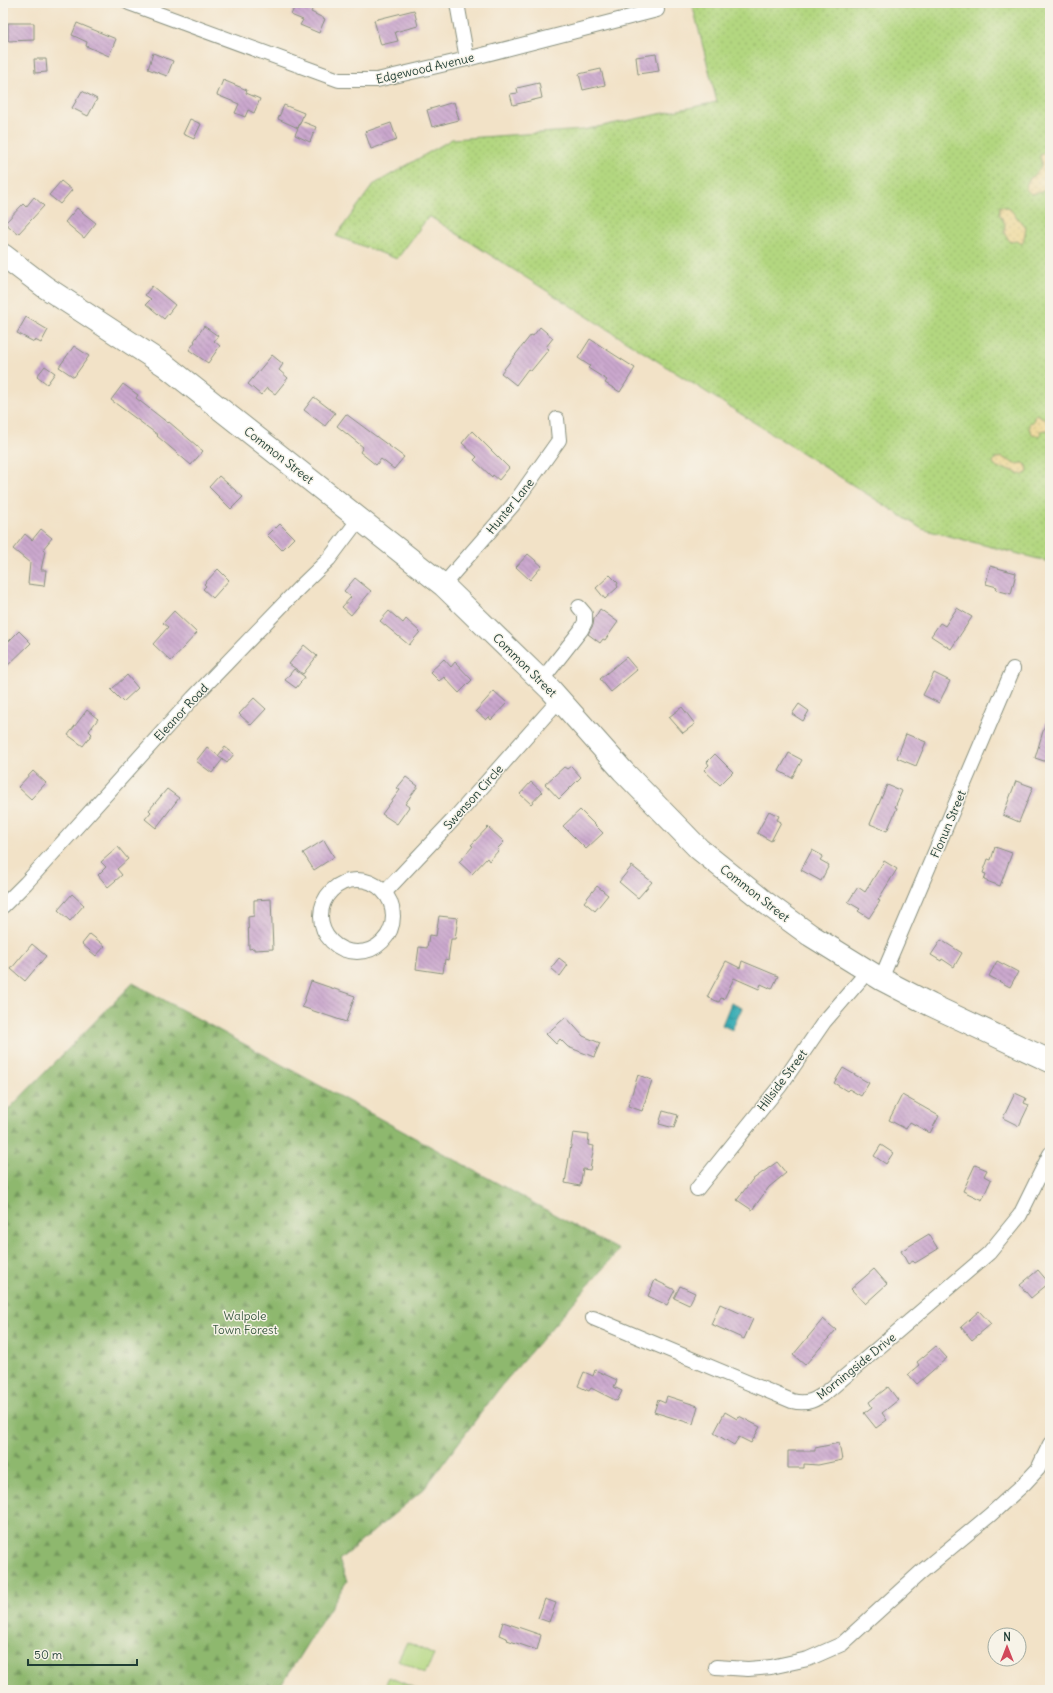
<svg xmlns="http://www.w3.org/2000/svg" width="1053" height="1693" font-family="Delius,sans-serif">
<defs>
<pattern id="grass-dots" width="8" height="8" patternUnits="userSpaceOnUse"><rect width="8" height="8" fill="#b3d780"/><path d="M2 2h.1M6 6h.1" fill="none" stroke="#9ab96f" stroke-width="1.8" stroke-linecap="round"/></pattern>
<pattern id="forest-firs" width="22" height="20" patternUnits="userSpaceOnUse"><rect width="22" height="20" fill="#8eb86e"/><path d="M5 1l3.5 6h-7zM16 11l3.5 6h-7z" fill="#73975b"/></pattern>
<pattern id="sand-dots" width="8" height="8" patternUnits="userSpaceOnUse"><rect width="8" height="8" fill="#eeda9e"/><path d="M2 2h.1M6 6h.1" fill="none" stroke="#ccbc89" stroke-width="1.8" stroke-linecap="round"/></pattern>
<pattern id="water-waves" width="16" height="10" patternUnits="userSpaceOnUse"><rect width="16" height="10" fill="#3badb5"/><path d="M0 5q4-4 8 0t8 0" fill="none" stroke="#318e94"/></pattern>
<pattern id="building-back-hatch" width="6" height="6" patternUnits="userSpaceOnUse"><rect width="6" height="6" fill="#cba8ce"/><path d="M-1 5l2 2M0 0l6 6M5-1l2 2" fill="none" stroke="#a48aa8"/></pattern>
</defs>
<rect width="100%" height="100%" fill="#f7f3e8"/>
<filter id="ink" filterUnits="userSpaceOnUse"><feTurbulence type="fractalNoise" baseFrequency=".025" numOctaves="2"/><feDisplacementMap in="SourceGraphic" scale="8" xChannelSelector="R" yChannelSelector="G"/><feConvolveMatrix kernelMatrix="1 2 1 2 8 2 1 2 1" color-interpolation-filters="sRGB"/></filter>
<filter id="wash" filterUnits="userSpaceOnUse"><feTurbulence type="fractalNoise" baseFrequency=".012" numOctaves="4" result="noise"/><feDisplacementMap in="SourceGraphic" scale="16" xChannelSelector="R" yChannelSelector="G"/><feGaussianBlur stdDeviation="0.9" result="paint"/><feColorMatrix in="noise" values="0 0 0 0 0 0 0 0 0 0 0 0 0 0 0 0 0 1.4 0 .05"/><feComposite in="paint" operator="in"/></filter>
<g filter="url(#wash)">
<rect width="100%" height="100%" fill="#f2e2c7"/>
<path fill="url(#grass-dots)" stroke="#698a5a" d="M 692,3 L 1050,3 L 1050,562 L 922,529 L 429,216 L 397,259 L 336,236 L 373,185 L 452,139 L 583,130 L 717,102 Z"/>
<path fill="url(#forest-firs)" stroke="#567a51" d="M 133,983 L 619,1250 L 501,1386 L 424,1489 L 339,1560 L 347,1581 L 278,1690 L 3,1690 L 3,1115 Z"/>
<g fill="url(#sand-dots)" stroke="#868c69">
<path d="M 1044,153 C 1052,162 1050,175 1050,186 L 1041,192 L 1031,194 L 1026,189 C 1026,175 1039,176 1041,165 C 1042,162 1040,158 1040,155 Z"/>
<path d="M 1000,206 L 1009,208 L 1026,228 L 1024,239 L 1022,244 L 1017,241 L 1010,242 L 1004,232 L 1005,224 L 999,214 Z"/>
<path d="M 1036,414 L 1050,421 L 1050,432 L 1047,430 L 1040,431 L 1041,434 L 1038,436 L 1033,435 L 1029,429 L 1029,423 L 1033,422 L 1034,417 Z"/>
<path d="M 1001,457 L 1010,461 L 1014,464 L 1024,463 L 1027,466 L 1028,472 L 1023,475 C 1018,474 1014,471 1010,470 C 1003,467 996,472 993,462 L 995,459 Z"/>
</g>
<g fill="#b3d780" stroke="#698a5a">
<path d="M 407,1642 L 434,1655 L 425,1673 L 398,1660 Z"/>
<path d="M 389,1677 L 419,1690 L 383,1690 Z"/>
</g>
<path fill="url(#water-waves)" stroke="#2d7574" d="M 731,1003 L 742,1008 L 732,1030 L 722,1025 Z"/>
<g id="blocks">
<g fill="url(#building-back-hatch)">
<path d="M 296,3 L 315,3 L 311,12 L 325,19 L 319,33 L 300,25 L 303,20 L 291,15 Z"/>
<path d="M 414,10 L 418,26 L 395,32 L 398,41 L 381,45 L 374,20 Z"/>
<path d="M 8,23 L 34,23 L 34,40 L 8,41 Z"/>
<path d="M 77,23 L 116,39 L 109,56 L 86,46 L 87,42 L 72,35 Z"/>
<path d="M 153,53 L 173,61 L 167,76 L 148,69 Z"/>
<path d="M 656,54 L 659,71 L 638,74 L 636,57 Z"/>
<path d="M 34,59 L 46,59 L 47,72 L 35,73 Z"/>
<path d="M 601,69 L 605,85 L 583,90 L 579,74 Z"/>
<path d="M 223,80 L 247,90 L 246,93 L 260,99 L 254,113 L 248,110 L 245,117 L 235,113 L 239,104 L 217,95 Z"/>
<path d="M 539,83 L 542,98 L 513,105 L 510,94 L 518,93 L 517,88 Z"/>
<path d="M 82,91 L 97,99 L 88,116 L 72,108 Z"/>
<path d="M 454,102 L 459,120 L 432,127 L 427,110 Z"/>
<path d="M 284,105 L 304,113 L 298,128 L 278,119 Z"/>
<path d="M 190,119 L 201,124 L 194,139 L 183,134 Z"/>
<path d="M 301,121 L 316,127 L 310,142 L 295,135 Z"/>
<path d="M 391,123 L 397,140 L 371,149 L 365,132 Z"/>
<path d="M 61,181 L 72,190 L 60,204 L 49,195 Z"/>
<path d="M 34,197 L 44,206 L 18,234 L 5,223 L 23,204 L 26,207 Z"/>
<path d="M 77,208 L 96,223 L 84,238 L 65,222 Z"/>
<path d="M 152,286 L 175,305 L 164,319 L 146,304 L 151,299 L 145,295 Z"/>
<path d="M 26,317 L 48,330 L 41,343 L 35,340 L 34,342 L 17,333 Z"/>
<path d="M 204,326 L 218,336 L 214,341 L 220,346 L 208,363 L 189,350 L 195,342 L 194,341 Z"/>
<path d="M 540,327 L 553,338 L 546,347 L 549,349 L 531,371 L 528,369 L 516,385 L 501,373 L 531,335 L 533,336 Z"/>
<path d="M 590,339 L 635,368 L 620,392 L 605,383 L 607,380 L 588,368 L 590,366 L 578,358 Z"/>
<path d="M 74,346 L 89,356 L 74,377 L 59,367 Z"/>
<path d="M 272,355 L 283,364 L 279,370 L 288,378 L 275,394 L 267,388 L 261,395 L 248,384 Z"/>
<path d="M 45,366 L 55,373 L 47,384 L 37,376 Z"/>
<path d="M 123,384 L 138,395 L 136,398 L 168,423 L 169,422 L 203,451 L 191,465 L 157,436 L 158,435 L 111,400 Z"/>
<path d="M 314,397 L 335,413 L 325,426 L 304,410 Z"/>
<path d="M 346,414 L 404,457 L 394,469 L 381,459 L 376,465 L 360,452 L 363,447 L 337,426 Z"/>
<path d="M 472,431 L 509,468 L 499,480 L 493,475 L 492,477 L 474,460 L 477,457 L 462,443 Z"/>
<path d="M 219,476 L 243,497 L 231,509 L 209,487 Z"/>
<path d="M 280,524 L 294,538 L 282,550 L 267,535 L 275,527 L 276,528 Z"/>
<path d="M 41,529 L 52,538 L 43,549 L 45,551 L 41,570 L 46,570 L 44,586 L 28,584 L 30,563 L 13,549 L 25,534 L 32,540 Z"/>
<path d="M 528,554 L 542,566 L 530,580 L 516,567 Z"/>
<path d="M 990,566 L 1016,573 L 1011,594 L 996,590 L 997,587 L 986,584 Z"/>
<path d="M 218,569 L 229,580 L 213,598 L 203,589 L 206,586 L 204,584 Z"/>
<path d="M 610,575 L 618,583 L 617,585 L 618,587 L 605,599 L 596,588 Z"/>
<path d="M 355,578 L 371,591 L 351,615 L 342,607 L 351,597 L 344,591 Z"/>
<path d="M 957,608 L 972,617 L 951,649 L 931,636 L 940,623 L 945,626 Z"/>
<path d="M 600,609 L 618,622 L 605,640 L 603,639 L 600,643 L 588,634 L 593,625 L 594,619 Z"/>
<path d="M 174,611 L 197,633 L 171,661 L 153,644 L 168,627 L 163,623 Z"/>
<path d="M 389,611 L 403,623 L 406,619 L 420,632 L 409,645 L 380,621 Z"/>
<path d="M 19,631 L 31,643 L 3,670 L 3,647 Z"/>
<path d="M 304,645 L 317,656 L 303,674 L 289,664 Z"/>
<path d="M 626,657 L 637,670 L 611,692 L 600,679 Z"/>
<path d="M 444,659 L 451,667 L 455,662 L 472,680 L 459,693 L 444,677 L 439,681 L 430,672 Z"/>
<path d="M 294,669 L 305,677 L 296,688 L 285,680 Z"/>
<path d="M 934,673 L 950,681 L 939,703 L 923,695 Z"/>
<path d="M 127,675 L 138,688 L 123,702 L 111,690 Z"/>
<path d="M 494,691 L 507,703 L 491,720 L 489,717 L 486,720 L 476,711 Z"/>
<path d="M 254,698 L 266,709 L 251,725 L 239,714 Z"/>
<path d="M 799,704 L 809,711 L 803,721 L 792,714 Z"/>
<path d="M 682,707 L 695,724 L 683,733 L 669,717 Z"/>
<path d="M 87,710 L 98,719 L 89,731 L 92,734 L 83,746 L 68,735 Z"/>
<path d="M 1047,718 L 1050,718 L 1050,763 L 1035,758 Z"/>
<path d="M 906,734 L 926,742 L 916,766 L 897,758 Z"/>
<path d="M 207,747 L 223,759 L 212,773 L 196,761 Z"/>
<path d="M 225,747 L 234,754 L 227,763 L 218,756 Z"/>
<path d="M 789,753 L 802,760 L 792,778 L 779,771 Z"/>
<path d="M 715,754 L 733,772 L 720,785 L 704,770 L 709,765 L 707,762 Z"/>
<path d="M 571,766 L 581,777 L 559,799 L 545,784 L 564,767 L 567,769 Z"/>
<path d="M 33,771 L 46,783 L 31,799 L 18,787 Z"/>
<path d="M 406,777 L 418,786 L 405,804 L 409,807 L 397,824 L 382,814 L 400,790 L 397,788 Z"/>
<path d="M 1016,781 L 1033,787 L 1019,822 L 1003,815 Z"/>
<path d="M 531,782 L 542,792 L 531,804 L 520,794 Z"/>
<path d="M 887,785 L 902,791 L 895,807 L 897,808 L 887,831 L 870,824 Z"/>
<path d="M 167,789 L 179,798 L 156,828 L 145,819 L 151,812 L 149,810 Z"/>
<path d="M 580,810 L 603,833 L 586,849 L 563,826 Z"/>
<path d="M 769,811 L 779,816 L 777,820 L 781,822 L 771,841 L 757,833 Z"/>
<path d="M 488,827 L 504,842 L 497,849 L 499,850 L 489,861 L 487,858 L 472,874 L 459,862 L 473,846 L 471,845 Z"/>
<path d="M 324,840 L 334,857 L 314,870 L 303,853 Z"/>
<path d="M 118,847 L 128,859 L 117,869 L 122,875 L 108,887 L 98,875 L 106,867 L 101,862 Z"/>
<path d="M 995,847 L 1012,853 L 1000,886 L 984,880 L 986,874 L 983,873 L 988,859 L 991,860 Z"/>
<path d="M 812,850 L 823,856 L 820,860 L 829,865 L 821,881 L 801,870 Z"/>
<path d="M 884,861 L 897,869 L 878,900 L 880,901 L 869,918 L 858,911 L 860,909 L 848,902 L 858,887 L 865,892 Z"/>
<path d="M 632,866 L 652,882 L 638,898 L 619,882 Z"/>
<path d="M 597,886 L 608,895 L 595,911 L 584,902 Z"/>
<path d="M 72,894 L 84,905 L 70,921 L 58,910 Z"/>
<path d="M 271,899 L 273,949 L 254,950 L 254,948 L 249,949 L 248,917 L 254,916 L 254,900 Z"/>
<path d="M 439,916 L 458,918 L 455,939 L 451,939 L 448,960 L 445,959 L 443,973 L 416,969 L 419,947 L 427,948 L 429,935 L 436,936 Z"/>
<path d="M 90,934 L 105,946 L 96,956 L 82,944 Z"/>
<path d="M 941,940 L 962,953 L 954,967 L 942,959 L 941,961 L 931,955 Z"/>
<path d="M 32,944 L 46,956 L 25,981 L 11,969 Z"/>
<path d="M 559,958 L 568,965 L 560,976 L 551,968 Z"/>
<path d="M 726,961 L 740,968 L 742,961 L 778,976 L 772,989 L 761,984 L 759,989 L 734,978 L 724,999 L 721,998 L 719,1002 L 707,997 Z"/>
<path d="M 997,961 L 1018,972 L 1010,987 L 989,976 Z"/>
<path d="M 311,981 L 355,996 L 346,1022 L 302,1007 Z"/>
<path d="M 566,1017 L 583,1036 L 600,1043 L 594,1057 L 568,1047 L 560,1039 L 556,1044 L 546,1034 Z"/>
<path d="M 843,1068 L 869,1083 L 861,1096 L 849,1089 L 847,1091 L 834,1083 Z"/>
<path d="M 638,1075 L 652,1080 L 642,1111 L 628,1106 Z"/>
<path d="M 1015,1093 L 1026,1098 L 1024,1103 L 1029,1105 L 1019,1126 L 1003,1118 Z"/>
<path d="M 902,1095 L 939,1116 L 930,1133 L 910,1122 L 906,1129 L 889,1120 Z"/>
<path d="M 663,1111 L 678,1115 L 674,1128 L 659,1124 Z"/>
<path d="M 573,1133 L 589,1135 L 588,1145 L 594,1146 L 590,1170 L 583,1169 L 580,1186 L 565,1183 Z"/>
<path d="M 881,1145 L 893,1153 L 886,1164 L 874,1156 Z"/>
<path d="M 777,1162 L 786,1173 L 769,1187 L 752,1210 L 737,1200 L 752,1180 Z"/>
<path d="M 975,1165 L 987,1170 L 984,1176 L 991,1180 L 982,1200 L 963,1191 Z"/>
<path d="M 929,1234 L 938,1249 L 915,1263 L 913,1261 L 908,1264 L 901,1251 Z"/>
<path d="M 874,1269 L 887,1284 L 865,1304 L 851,1289 Z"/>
<path d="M 1038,1270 L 1049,1283 L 1031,1298 L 1020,1285 Z"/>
<path d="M 655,1280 L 675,1290 L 667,1305 L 648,1296 Z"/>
<path d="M 680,1286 L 695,1293 L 689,1305 L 674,1298 Z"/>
<path d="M 720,1304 L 753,1319 L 744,1339 L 711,1324 Z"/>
<path d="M 979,1311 L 991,1324 L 972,1340 L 961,1327 Z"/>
<path d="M 823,1319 L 836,1330 L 805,1365 L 793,1355 Z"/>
<path d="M 936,1346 L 947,1358 L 917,1384 L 908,1374 L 919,1365 L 917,1362 Z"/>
<path d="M 595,1370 L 617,1380 L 614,1387 L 622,1391 L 617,1401 L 591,1388 L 589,1391 L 578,1386 L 584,1372 L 593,1376 Z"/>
<path d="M 888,1387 L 898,1400 L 882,1413 L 887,1420 L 876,1428 L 864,1413 L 872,1407 L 869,1402 Z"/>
<path d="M 667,1396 L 698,1406 L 693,1424 L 654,1412 L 658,1400 L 665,1403 Z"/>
<path d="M 725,1412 L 737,1419 L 739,1416 L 760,1427 L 751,1443 L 739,1437 L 734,1445 L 714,1433 Z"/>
<path d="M 839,1443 L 842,1460 L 818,1465 L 804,1464 L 804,1468 L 788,1468 L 788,1451 L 815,1451 L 815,1448 Z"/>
<path d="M 545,1599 L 556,1603 L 549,1622 L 538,1618 Z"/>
<path d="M 503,1622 L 541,1635 L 537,1650 L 507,1640 L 508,1639 L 499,1635 Z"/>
</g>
</g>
</g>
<g filter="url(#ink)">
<use href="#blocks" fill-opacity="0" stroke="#88907e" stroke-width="1"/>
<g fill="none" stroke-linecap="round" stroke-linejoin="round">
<g stroke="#88907e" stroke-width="16">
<g id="street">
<path d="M 129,3 L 339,80 L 377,80 L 467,59 L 657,10"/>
<path d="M 457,3 L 467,59"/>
<path d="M 443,585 L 513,505 L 559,440 L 557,419"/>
<path d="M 541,681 L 581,630 L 585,622 L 585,614 L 579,607"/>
<circle cx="357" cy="916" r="36"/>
<path d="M 385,892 L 453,820 L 559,700"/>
<path d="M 3,906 L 26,883 L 193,698 L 300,587 L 329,559 L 359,519"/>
<path d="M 881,979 L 1013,669"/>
<path d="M 697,1189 L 780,1086 L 824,1022 L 868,971"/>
<path d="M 593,1318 L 792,1401 C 807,1405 816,1400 828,1391 L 989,1253 L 1020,1215 L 1050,1154"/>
<path d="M 716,1667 L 748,1669 L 771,1667 L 808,1659 L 842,1644 L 920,1573 L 990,1515 L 1025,1483 L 1038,1469 L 1050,1444"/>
</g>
</g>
<g stroke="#88907e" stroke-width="24">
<path id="primary" d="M 3,255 L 45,287 L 166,366 L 443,585 L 551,690 L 623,771 L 699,849 L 766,903 L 810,935 L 881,979 L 931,1005 L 1050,1061"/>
</g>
<use href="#street" stroke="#fff" stroke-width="14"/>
<use href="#primary" stroke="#fff" stroke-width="22"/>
</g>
</g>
<g text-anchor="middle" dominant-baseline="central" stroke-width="3" stroke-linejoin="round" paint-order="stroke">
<g font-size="12" fill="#1f3d34" stroke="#f7f3e8">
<text transform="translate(425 68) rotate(-13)">Edgewood Avenue</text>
<text transform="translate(279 455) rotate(38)">Common Street</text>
<text transform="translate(510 506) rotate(-51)">Hunter Lane</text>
<text transform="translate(525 665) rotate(45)">Common Street</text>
<text transform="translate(181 712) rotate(-47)">Eleanor Road</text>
<text transform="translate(473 797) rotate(-48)">Swenson Circle</text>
<text transform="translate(948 824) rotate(-67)">Flonun Street</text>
<text transform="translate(755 893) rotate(38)">Common Street</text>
<text transform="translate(782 1080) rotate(-53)">Hillside Street</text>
<text transform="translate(856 1366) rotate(-39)">Morningside Drive</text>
</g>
<g font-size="12" fill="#3d5c43" stroke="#f7f3e8">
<text x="245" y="1315">Walpole<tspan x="245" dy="14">Town Forest</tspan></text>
</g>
</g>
<rect width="1053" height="1693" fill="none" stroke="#f7f3e8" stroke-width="16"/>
<g transform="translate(1007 1647)"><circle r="19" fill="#f7f3e8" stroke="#a1aaa0"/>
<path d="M0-3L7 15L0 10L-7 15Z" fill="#d1495b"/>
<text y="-6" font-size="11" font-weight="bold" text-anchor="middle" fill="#1f3d34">N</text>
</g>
<path d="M28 1659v6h109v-6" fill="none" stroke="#1f3d34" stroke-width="2"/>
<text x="34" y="1659" font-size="12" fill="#1f3d34" stroke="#f7f3e8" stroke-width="3" paint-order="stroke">50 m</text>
</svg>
